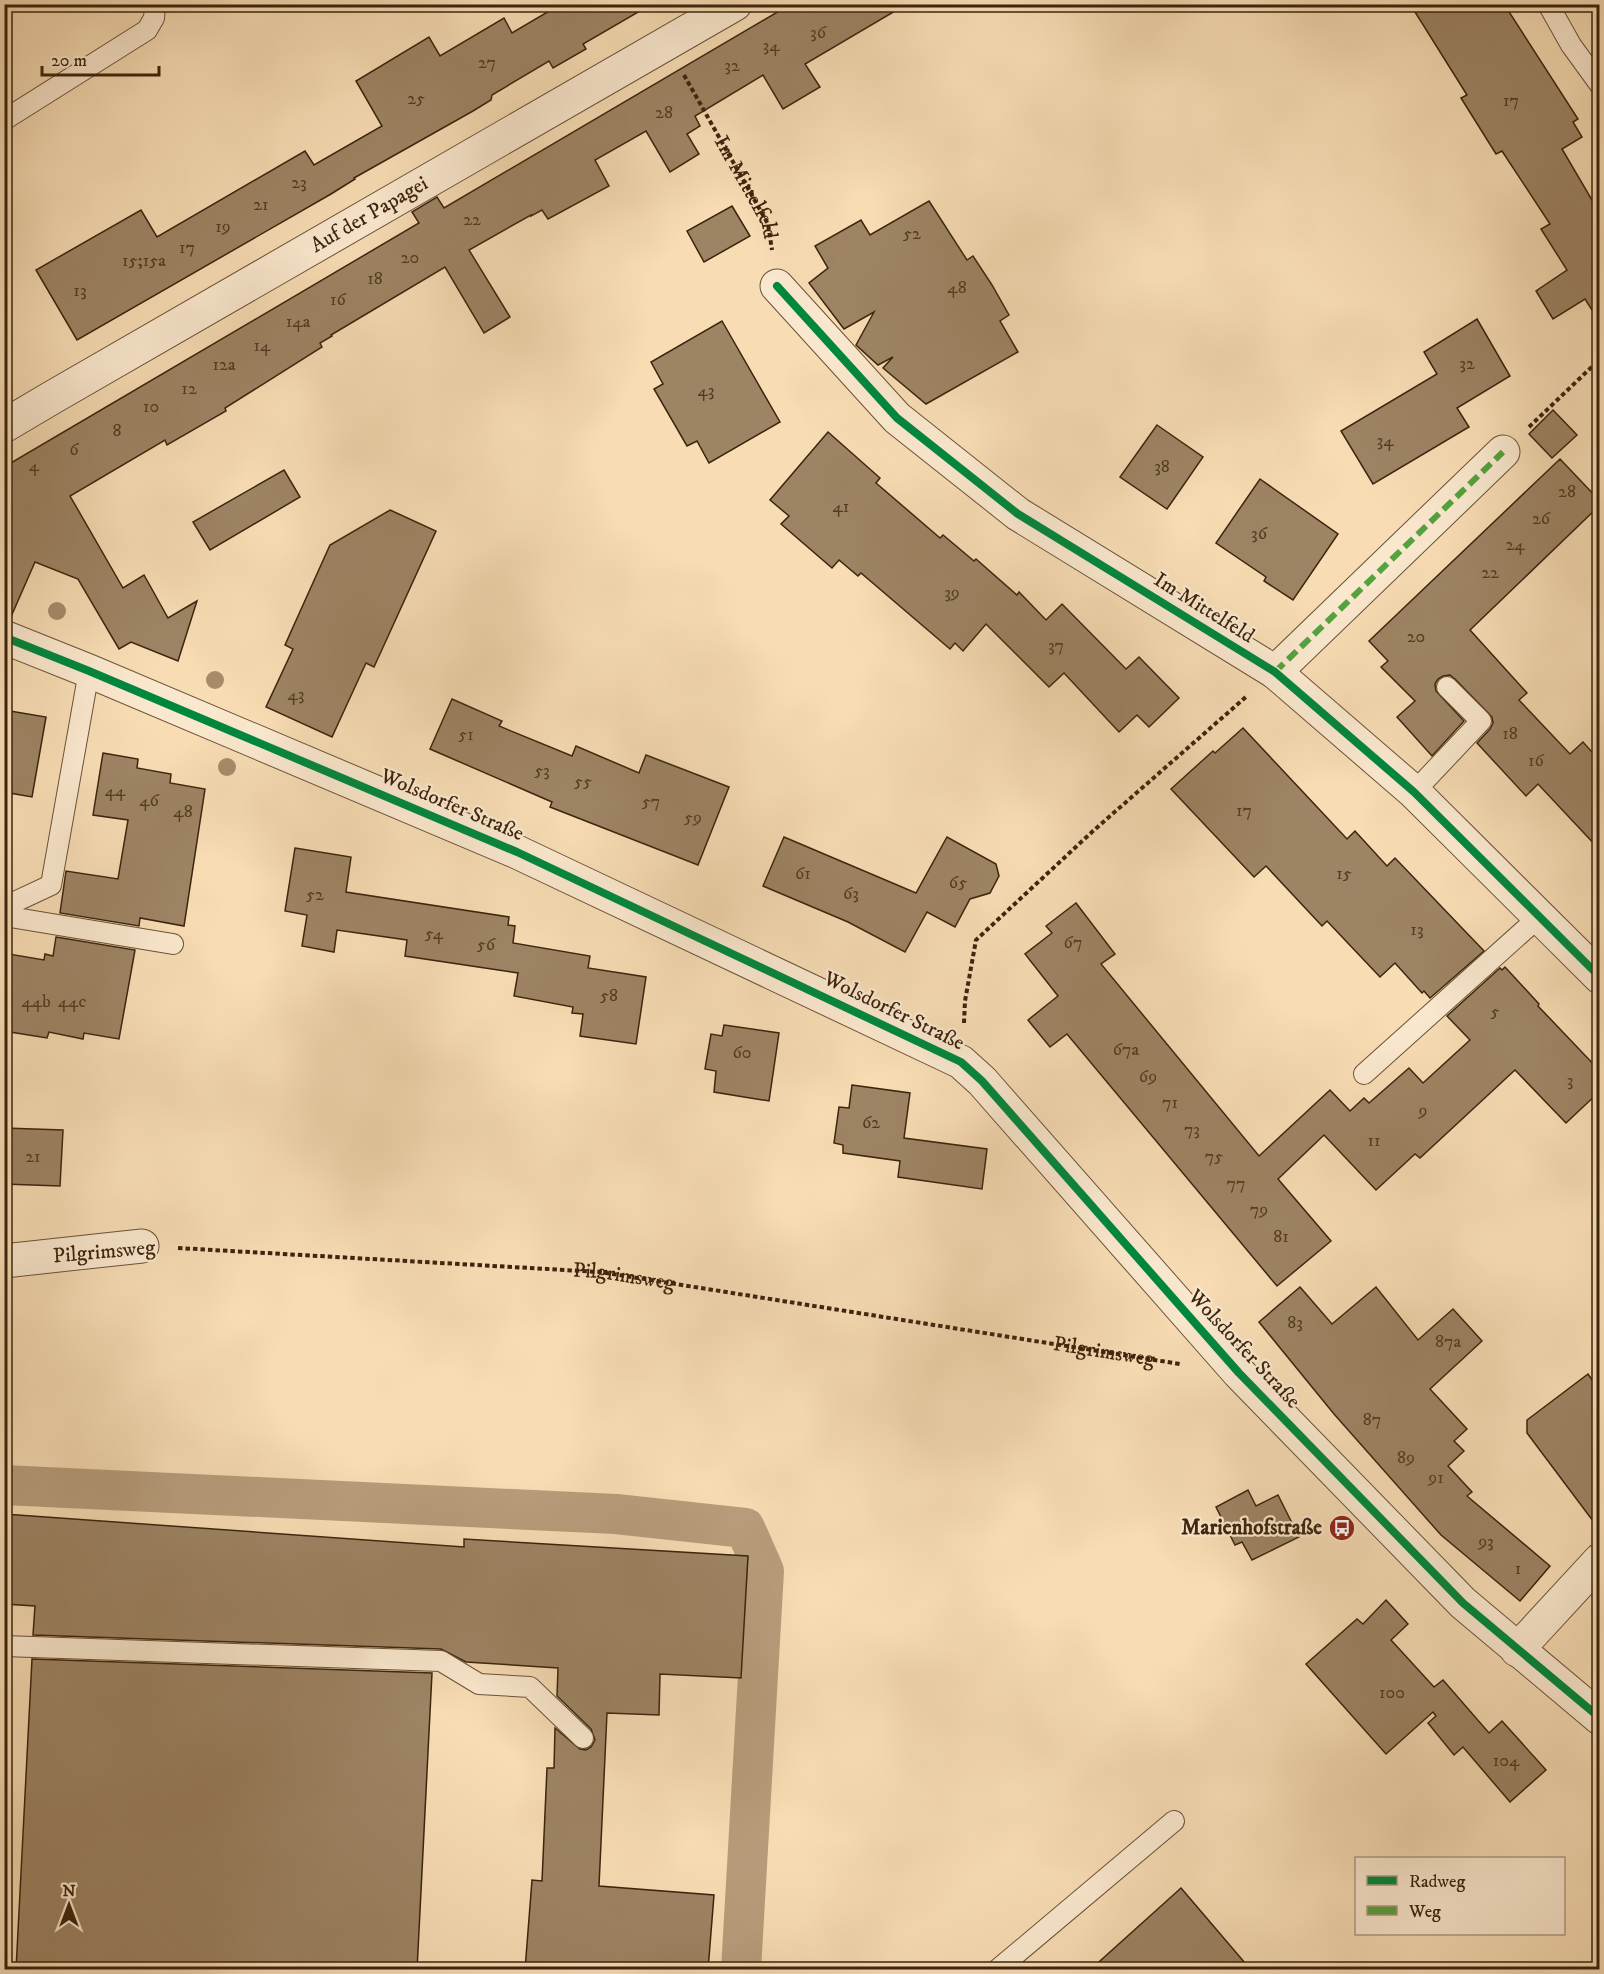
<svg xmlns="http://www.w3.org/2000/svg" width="1604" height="1974" font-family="'IM FELL DW Pica',serif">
<rect width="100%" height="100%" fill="#f7dcb4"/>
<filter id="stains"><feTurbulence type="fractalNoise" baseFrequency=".00333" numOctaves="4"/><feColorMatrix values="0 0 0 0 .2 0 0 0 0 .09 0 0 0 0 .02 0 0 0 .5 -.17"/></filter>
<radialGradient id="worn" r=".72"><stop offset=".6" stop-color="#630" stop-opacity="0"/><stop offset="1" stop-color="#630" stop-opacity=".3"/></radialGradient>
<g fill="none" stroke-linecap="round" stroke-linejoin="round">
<path stroke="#b79d7b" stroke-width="40" d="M 4,1485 L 616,1514 L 745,1528 L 764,1571 L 741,1970"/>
</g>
<g fill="#9d8464" stroke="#3c240d" stroke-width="1.5">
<path d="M 561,4 L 652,4 L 583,44 L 586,49 L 553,68 L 549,61 L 492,95 L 491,100 L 473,111 L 354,178 L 355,179 L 331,194 L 77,340 L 36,270 L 141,210 L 157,237 L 305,151 L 314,165 L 382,126 L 356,81 L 429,37 L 440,56 L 504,18 L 512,33 Z"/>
<path d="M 791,4 L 907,4 L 805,64 L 820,87 L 783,109 L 763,75 L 695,116 L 700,126 L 687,134 L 699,154 L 670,172 L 646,131 L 595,160 L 609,186 L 548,219 L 542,210 L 531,216 L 531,215 L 469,250 L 510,317 L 484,333 L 445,267 L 331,335 L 332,336 L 320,343 L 322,347 L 225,408 L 226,411 L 167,445 L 165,440 L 70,496 L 123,588 L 144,575 L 168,618 L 197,601 L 178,661 L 131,642 L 119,649 L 78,579 L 35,562 L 10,619 L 4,619 L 4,467 L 419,223 L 412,212 L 437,197 L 444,208 Z"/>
<path d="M 1410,4 L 1504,4 L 1578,119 L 1573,122 L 1582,137 L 1562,149 L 1599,212 L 1599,321 L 1585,299 L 1553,319 L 1536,291 L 1567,270 L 1541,229 L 1550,224 L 1502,151 L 1496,154 L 1461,98 L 1467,95 Z"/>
<path d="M 929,201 L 967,260 L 973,256 L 992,285 L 1009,315 L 1000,321 L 1018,352 L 926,404 L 883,368 L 893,357 L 878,365 L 856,345 L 874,312 L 844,329 L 809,283 L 828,268 L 815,246 L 861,220 L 870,235 Z"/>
<path d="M 732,206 L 750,236 L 704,262 L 687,231 Z"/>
<path d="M 1477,319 L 1510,376 L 1457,408 L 1469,427 L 1373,484 L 1341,431 L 1437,374 L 1424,352 Z"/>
<path d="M 722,321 L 780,422 L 709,463 L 697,441 L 687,446 L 654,389 L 663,384 L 651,362 Z"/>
<path d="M 1553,410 L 1577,435 L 1552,458 L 1529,434 Z"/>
<path d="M 1157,425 L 1203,457 L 1167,509 L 1120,477 Z"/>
<path d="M 828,432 L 880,478 L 876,483 L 940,538 L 943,535 L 974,561 L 976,559 L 1017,595 L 1019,592 L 1046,620 L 1062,604 L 1126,669 L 1139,657 L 1179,698 L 1149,727 L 1137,715 L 1119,732 L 1064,673 L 1049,687 L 986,624 L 963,651 L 955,643 L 950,649 L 861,573 L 858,576 L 839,560 L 832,568 L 781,524 L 789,516 L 770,500 Z"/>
<path d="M 1560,459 L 1599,500 L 1599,506 L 1470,630 L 1527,693 L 1519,700 L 1570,754 L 1583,742 L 1599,760 L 1599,849 L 1538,784 L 1526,796 L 1477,743 L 1490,729 L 1493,723 L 1492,717 L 1455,679 L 1450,675 L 1443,676 L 1438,679 L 1435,684 L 1436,691 L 1464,721 L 1432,756 L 1397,717 L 1415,701 L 1381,667 L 1388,661 L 1369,641 Z"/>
<path d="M 284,470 L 300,497 L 210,550 L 193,522 Z"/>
<path d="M 1260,479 L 1338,534 L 1293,600 L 1264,581 L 1266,577 L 1216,543 Z"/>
<path d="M 390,510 L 436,531 L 374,667 L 366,663 L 332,737 L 266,707 L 293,649 L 285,645 L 330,545 Z"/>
<path d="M 452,699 L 502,721 L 499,726 L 572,756 L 576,746 L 639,773 L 646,755 L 729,787 L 698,865 L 550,807 L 552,802 L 430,749 Z"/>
<path d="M 4,710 L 46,717 L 32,797 L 4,792 Z"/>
<path d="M 1243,728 L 1347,839 L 1355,831 L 1387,866 L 1395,858 L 1484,951 L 1430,998 L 1424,991 L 1422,993 L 1395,963 L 1380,977 L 1327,921 L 1322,926 L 1266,866 L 1254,877 L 1171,789 L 1213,751 L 1215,753 Z"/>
<path d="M 103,753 L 138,759 L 137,768 L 171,774 L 170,783 L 205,789 L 184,926 L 140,918 L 139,926 L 60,913 L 66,871 L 118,879 L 128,820 L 93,815 Z"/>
<path d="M 784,837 L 916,893 L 947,837 L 996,864 L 999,876 L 990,893 L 970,899 L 955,927 L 927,912 L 905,952 L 848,922 L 763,886 Z"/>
<path d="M 295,848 L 351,857 L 346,892 L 509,917 L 508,925 L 515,926 L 513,943 L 590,956 L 588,968 L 646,977 L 636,1044 L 580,1036 L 583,1014 L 572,1013 L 573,1007 L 514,996 L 518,973 L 405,956 L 407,940 L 337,930 L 334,952 L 302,946 L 307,915 L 285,911 Z"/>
<path d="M 1076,903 L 1115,954 L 1101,964 L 1259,1156 L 1330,1090 L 1350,1111 L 1364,1098 L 1369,1103 L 1409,1068 L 1423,1083 L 1470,1040 L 1447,1016 L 1500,968 L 1502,970 L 1505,967 L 1539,1004 L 1538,1006 L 1599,1070 L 1599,1092 L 1566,1123 L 1515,1070 L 1420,1158 L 1415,1154 L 1376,1190 L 1324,1135 L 1278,1179 L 1331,1241 L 1277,1286 L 1067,1034 L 1050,1047 L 1028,1020 L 1058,996 L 1025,954 L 1052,933 L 1046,926 Z"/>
<path d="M 56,937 L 135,950 L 119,1039 L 84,1033 L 83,1039 L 49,1032 L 47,1038 L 4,1031 L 4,982 L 9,954 L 44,960 L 45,954 L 53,956 Z"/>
<path d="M 724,1025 L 779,1033 L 769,1101 L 714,1092 L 716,1071 L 705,1069 L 711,1034 L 722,1036 Z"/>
<path d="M 852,1085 L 910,1093 L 904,1138 L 987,1149 L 982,1189 L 898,1177 L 900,1161 L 843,1153 L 843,1145 L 834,1143 L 839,1107 L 849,1108 Z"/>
<path d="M 4,1128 L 63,1130 L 60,1186 L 4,1184 Z"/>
<path d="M 1300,1287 L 1332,1324 L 1376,1287 L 1418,1340 L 1453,1309 L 1482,1341 L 1430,1389 L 1467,1429 L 1454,1441 L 1464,1451 L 1448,1466 L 1472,1492 L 1467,1496 L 1550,1566 L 1520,1601 L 1441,1535 L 1334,1414 L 1259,1322 Z"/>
<path d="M 1588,1374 L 1599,1390 L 1599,1529 L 1527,1433 L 1527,1420 Z"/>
<path d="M 1248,1490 L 1256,1506 L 1278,1495 L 1299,1537 L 1252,1560 L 1242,1542 L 1235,1545 L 1216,1507 Z"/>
<path d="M 4,1514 L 464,1547 L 464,1539 L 748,1556 L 741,1678 L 660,1674 L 659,1715 L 607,1713 L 599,1886 L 714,1895 L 708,1970 L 525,1970 L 532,1880 L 542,1881 L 547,1768 L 554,1768 L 555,1728 L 580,1749 L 586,1750 L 591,1747 L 595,1740 L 591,1729 L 557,1696 L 558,1668 L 466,1662 L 441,1649 L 33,1635 L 35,1606 L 4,1604 Z"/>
<path d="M 1386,1600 L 1408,1624 L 1391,1640 L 1434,1687 L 1443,1680 L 1489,1733 L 1502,1721 L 1546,1770 L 1510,1802 L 1463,1747 L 1454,1755 L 1428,1723 L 1436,1716 L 1433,1712 L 1386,1754 L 1306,1664 L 1357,1619 L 1363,1624 Z"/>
<path d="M 32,1659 L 432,1673 L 417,1970 L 16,1970 Z"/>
<path d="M 1181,1888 L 1251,1970 L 1090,1970 Z"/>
</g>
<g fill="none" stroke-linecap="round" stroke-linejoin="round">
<g stroke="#6b5237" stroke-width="22">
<g id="service">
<path d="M 1548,4 L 1571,45 L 1600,85"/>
<path d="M 4,120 L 147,30 L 154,18 L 155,4"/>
<path d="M 1414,792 L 1481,721 L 1447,687"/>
<path d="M 4,907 L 51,885 L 89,671"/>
<path d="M 4,916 L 173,944"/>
<path d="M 1364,1074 L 1540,916"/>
<path d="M 4,1646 L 441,1661 L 479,1684 L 530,1687 L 583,1738"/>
<path d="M 997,1970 L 1174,1821"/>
</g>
</g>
<g stroke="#6b5237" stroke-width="35">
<g id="minor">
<path d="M 777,286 L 897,418 L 1018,514 L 1275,672 L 1414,792 L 1600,977"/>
<path id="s3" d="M 4,426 L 53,397 L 735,4"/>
<path d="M 1275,672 L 1503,452"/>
<path d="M 4,1261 L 142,1246"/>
<path d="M 1517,1650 L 1600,1560"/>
</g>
</g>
<g stroke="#6b5237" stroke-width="35">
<path id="tertiary" d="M 4,637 L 89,671 L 517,852 L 961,1062 L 982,1081 L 1239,1373 L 1463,1603 L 1600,1718"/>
</g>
<g stroke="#3c240d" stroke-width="4" stroke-dasharray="4.5 3" stroke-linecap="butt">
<path id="s1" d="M 684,75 L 768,224 L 772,250"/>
<path d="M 1529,427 L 1600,359"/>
<path d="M 964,1023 L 965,1001 L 976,940 L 1093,831 L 1247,696"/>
<path id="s2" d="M 178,1248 L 600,1272 L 1180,1364"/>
</g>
<use href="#service" stroke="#fae8ce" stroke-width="20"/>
<use href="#minor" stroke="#fae8ce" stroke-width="33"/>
<use href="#tertiary" stroke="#fae8ce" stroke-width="33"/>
<path stroke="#54a33e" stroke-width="6" stroke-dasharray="12 6" stroke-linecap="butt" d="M 1275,672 L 1503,452"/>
<g stroke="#fae8ce" stroke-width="11">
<g id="cycleway">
<path d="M 777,286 L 897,418 L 1018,514 L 1275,672 L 1414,792 L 1600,977"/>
<path d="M 4,637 L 89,671 L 517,852 L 961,1062 L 982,1081 L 1239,1373 L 1463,1603 L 1600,1718"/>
</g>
</g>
<use href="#cycleway" stroke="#00873e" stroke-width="8"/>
</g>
<g fill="#a68c6b">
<circle cx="57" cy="611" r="9"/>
<circle cx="215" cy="680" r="9"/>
<circle cx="227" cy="767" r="9"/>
</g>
<defs>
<g id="bus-disc" transform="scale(1.35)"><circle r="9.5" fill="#8f2418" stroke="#fae8ce"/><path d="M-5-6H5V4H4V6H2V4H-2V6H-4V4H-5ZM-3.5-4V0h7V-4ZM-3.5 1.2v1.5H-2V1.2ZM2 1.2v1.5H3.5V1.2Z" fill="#fff"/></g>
</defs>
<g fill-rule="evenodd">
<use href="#bus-disc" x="1342" y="1528"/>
</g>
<g text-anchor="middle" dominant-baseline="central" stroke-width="4.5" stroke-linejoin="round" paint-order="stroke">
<g font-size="18" fill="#543c23">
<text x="818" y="33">36</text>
<text x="771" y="46">34</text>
<text x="487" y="63">27</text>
<text x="732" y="66">32</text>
<text x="416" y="99">25</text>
<text x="1511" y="101">17</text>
<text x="664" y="113">28</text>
<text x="299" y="183">23</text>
<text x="261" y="205">21</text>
<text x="472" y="220">22</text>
<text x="223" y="227">19</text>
<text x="912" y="234">52</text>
<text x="187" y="248">17</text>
<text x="410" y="258">20</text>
<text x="144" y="261">15;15a</text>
<text x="375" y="279">18</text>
<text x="957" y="288">48</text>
<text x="80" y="291">13</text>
<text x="338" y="300">16</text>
<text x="298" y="322">14a</text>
<text x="262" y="346">14</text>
<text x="1467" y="364">32</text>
<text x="224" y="365">12a</text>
<text x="189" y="389">12</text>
<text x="706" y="391">43</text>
<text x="151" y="407">10</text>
<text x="117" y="431">8</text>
<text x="1385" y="441">34</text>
<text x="74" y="450">6</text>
<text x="34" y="466">4</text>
<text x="1162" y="467">38</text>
<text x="1567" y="492">28</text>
<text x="841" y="507">41</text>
<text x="1541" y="519">26</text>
<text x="1259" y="534">36</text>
<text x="1515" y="545">24</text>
<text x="1490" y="573">22</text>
<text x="952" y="593">39</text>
<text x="1416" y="637">20</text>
<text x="1056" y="646">37</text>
<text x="296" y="695">43</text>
<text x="1510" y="734">18</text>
<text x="466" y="735">51</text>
<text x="1536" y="761">16</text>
<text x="542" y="771">53</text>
<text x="583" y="782">55</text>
<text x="115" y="791">44</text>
<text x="149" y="801">46</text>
<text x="651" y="802">57</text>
<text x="1244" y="811">17</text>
<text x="183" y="812">48</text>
<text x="693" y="818">59</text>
<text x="803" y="874">61</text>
<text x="1344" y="874">15</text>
<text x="958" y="883">65</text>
<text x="851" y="894">63</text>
<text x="315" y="895">52</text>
<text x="1417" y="930">13</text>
<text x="434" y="934">54</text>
<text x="1073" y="943">67</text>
<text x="486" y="945">56</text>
<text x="609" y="996">58</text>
<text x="36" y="1002">44b</text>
<text x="72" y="1002">44c</text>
<text x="1495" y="1012">5</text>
<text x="1126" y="1050">67a</text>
<text x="742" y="1053">60</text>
<text x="1148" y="1077">69</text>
<text x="1570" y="1081">3</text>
<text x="1170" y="1103">71</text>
<text x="1423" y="1111">9</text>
<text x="871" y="1123">62</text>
<text x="1192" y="1130">73</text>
<text x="1374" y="1141">11</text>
<text x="33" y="1157">21</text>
<text x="1214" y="1157">75</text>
<text x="1236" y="1184">77</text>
<text x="1259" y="1210">79</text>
<text x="1281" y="1237">81</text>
<text x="1295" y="1323">83</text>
<text x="1448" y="1342">87a</text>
<text x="1372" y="1420">87</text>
<text x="1406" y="1458">89</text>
<text x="1436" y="1478">91</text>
<text x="1486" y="1542">93</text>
<text x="1518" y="1569">1</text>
<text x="1392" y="1693">100</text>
<text x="1506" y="1761">104</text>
</g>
<g font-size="21" fill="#3c240d" stroke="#fae8ce">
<text stroke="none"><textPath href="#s1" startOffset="129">Im Mittelfeld</textPath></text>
<text stroke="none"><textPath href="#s3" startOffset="422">Auf der Papagei</textPath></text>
<text transform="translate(1204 608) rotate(32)">Im Mittelfeld</text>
<text transform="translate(452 805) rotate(23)">Wolsdorfer Straße</text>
<text transform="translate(894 1011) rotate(26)">Wolsdorfer Straße</text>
<text transform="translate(104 1252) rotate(-5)">Pilgrimsweg</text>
<text stroke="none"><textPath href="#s2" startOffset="447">Pilgrimsweg</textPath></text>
<text transform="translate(1244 1349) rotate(47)">Wolsdorfer Straße</text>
<text stroke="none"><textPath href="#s2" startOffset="933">Pilgrimsweg</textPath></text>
</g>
<g font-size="21" font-weight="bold" fill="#3c240d" stroke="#fae8ce" text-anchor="end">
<text x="1322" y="1528">Marienhofstraße</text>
</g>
</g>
<rect width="1604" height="1974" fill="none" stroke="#f7dcb4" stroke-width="24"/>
<rect x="6" y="6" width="1592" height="1962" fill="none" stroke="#3c240d" stroke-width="3"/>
<rect x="12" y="12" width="1580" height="1950" fill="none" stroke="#3c240d" stroke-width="1.5"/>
<rect x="1355" y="1857" width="210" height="78" fill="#fae8ce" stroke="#ae9a81" stroke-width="1.5"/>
<rect x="1367" y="1876" width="30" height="9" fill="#00873e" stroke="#ae9a81" stroke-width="1.5"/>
<text x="1409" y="1887" font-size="18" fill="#3c240d">Radweg</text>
<rect x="1367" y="1906" width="30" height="9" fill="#54a33e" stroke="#ae9a81" stroke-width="1.5"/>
<text x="1409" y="1917" font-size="18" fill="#3c240d">Weg</text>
<g transform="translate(69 1905)" stroke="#fae8ce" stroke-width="4.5" paint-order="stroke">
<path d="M0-4.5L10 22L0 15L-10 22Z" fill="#3c240d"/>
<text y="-9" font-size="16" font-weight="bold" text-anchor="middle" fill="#3c240d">N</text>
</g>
<path d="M42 66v9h117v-9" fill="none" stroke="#3c240d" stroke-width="3"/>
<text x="51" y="66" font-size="18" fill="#3c240d" stroke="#fae8ce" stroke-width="4.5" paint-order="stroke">20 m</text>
<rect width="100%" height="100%" filter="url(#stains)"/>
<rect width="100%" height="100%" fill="url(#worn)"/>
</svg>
